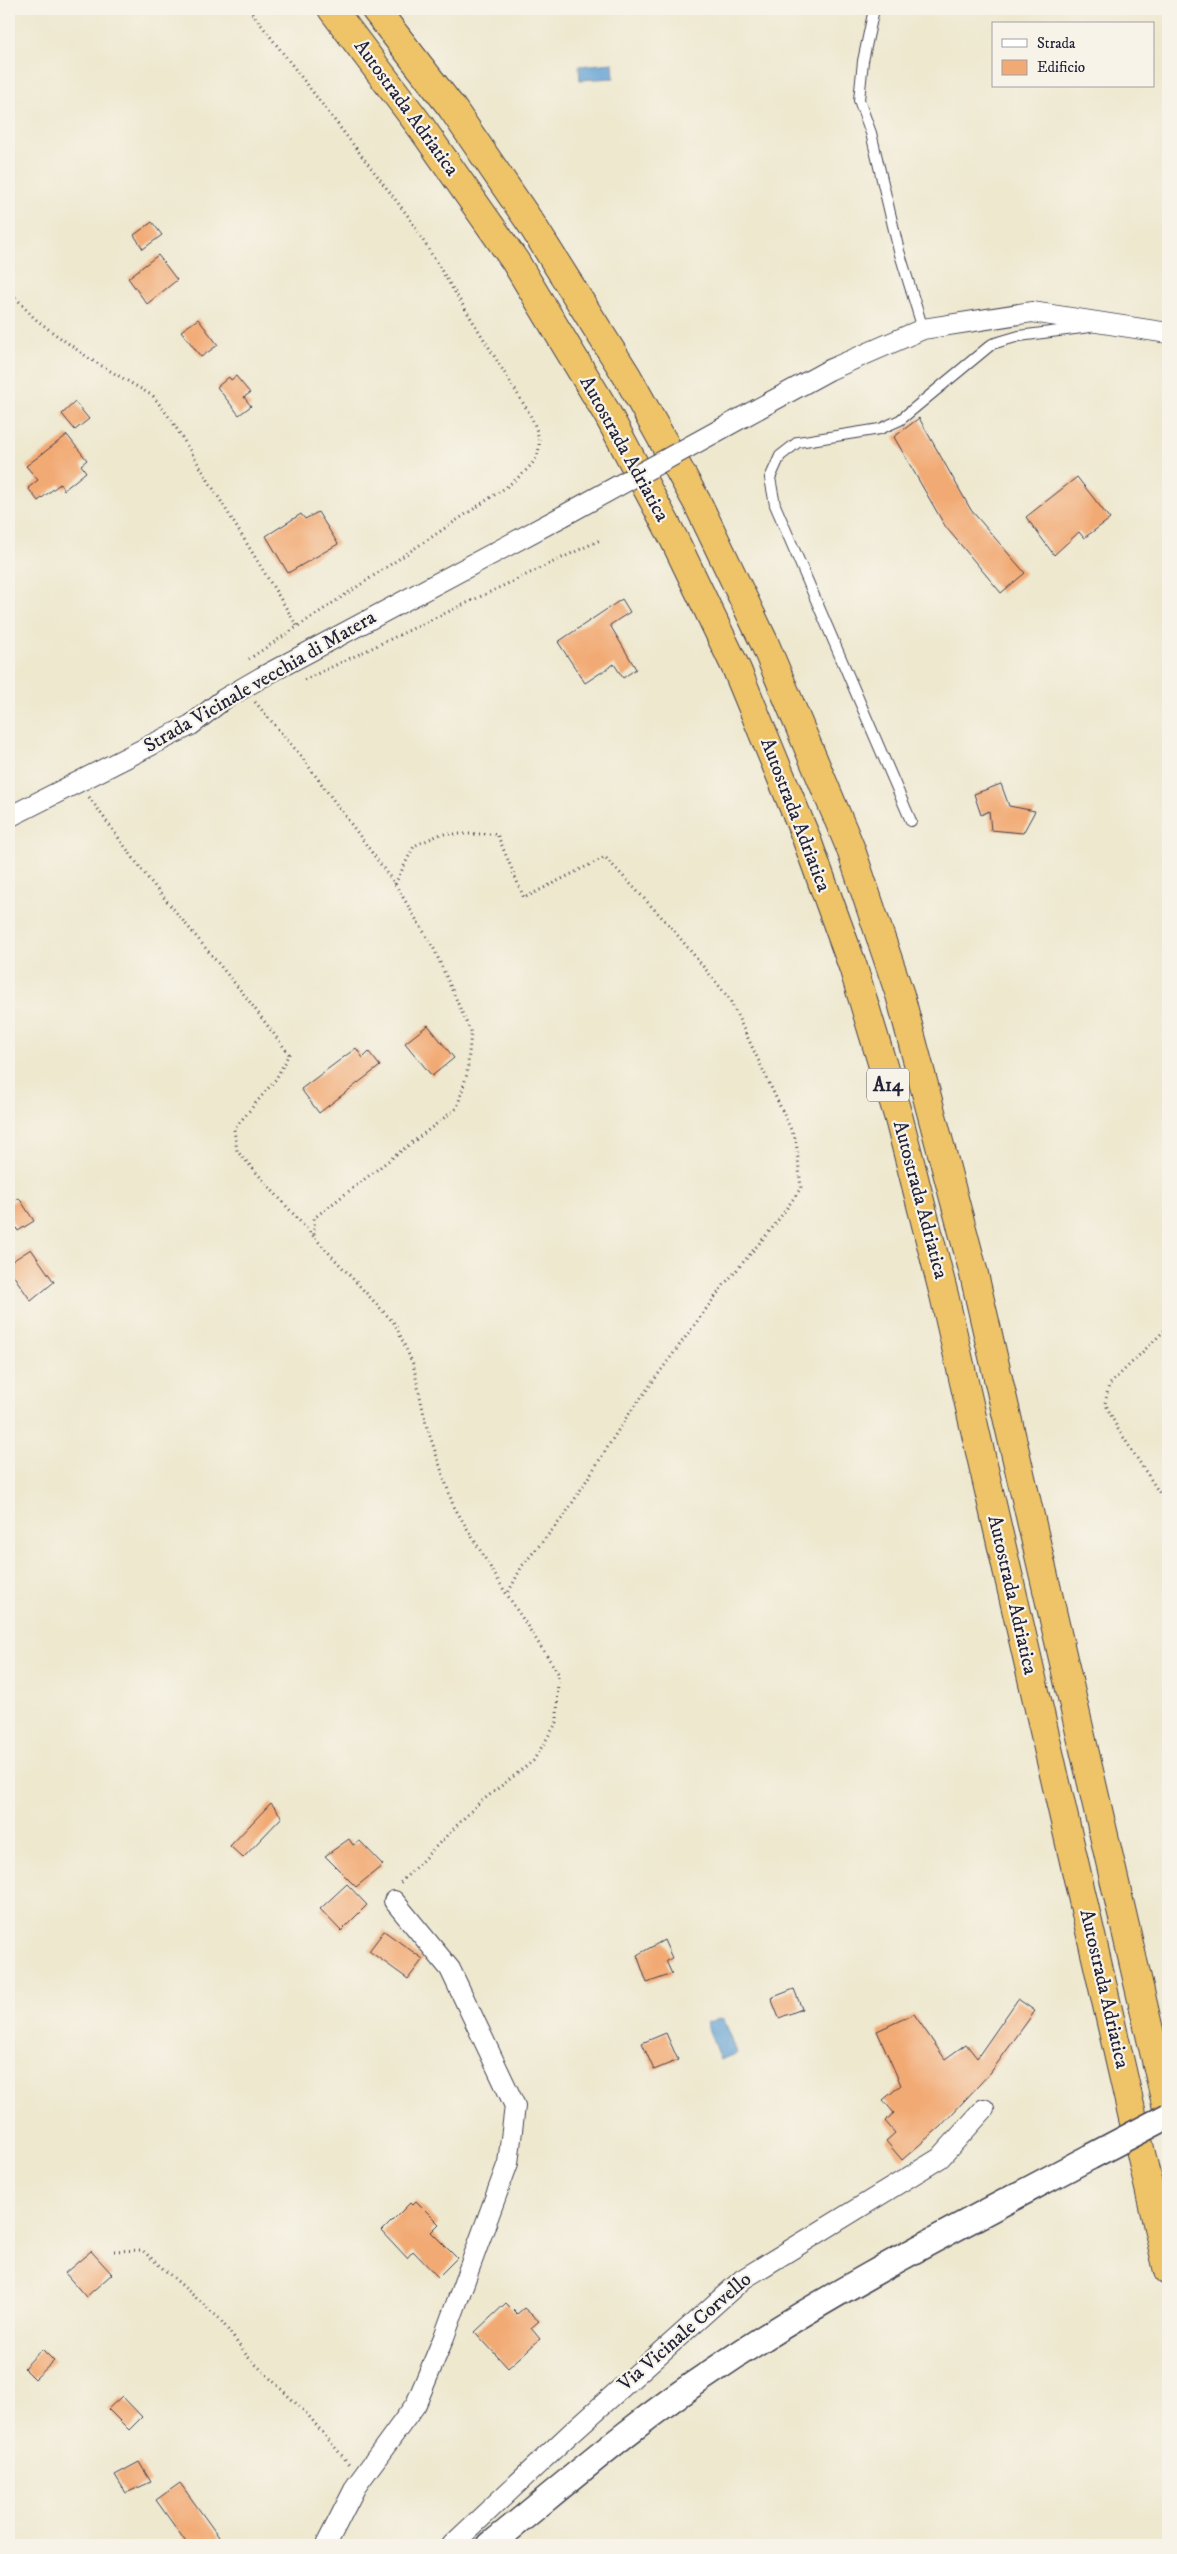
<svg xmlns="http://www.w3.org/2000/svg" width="1177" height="2554" font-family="'IM FELL DW Pica',serif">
<rect width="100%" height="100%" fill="#f7f3e8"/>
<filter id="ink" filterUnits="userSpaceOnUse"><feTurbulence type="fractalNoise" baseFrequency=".02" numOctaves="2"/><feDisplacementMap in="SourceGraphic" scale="10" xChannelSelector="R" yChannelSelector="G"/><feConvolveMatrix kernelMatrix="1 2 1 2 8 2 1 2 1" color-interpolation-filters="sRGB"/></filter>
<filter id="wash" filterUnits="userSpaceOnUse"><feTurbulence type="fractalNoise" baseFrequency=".0096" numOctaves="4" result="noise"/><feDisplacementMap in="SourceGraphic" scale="20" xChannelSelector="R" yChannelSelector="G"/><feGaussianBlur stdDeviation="1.12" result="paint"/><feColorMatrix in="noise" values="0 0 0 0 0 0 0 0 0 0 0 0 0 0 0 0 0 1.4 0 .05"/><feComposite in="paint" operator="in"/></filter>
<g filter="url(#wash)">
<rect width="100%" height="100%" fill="#eee8cf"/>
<g fill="#61a0d3" stroke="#426187">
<path d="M 613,63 L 614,78 L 580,80 L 579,66 Z"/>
<path d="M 719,2018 L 724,2019 L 737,2053 L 720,2060 L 706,2023 Z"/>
</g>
<g id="blocks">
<g fill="#f2aa75">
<path d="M 152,222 L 162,235 L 143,249 L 134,235 Z"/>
<path d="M 158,255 L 177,280 L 147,304 L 128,278 Z"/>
<path d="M 198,319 L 218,345 L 201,357 L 181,331 Z"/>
<path d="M 236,376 L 250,393 L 244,397 L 251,406 L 239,415 L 217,387 L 229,377 L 231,380 Z"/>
<path d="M 75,402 L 89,419 L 75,430 L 62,414 Z"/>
<path d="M 919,418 L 971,510 L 1025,573 L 1001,593 L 945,526 L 894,437 Z"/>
<path d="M 67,435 L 87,460 L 81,465 L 86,472 L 64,490 L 60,484 L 38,501 L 28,488 L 38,480 L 26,466 Z"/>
<path d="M 1077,477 L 1110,519 L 1084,538 L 1079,532 L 1054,555 L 1026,517 Z"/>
<path d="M 318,512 L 338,544 L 288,573 L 266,536 L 301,514 L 305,519 Z"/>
<path d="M 622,599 L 630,612 L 610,625 L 636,669 L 623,678 L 614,664 L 585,683 L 558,642 Z"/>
<path d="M 1001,784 L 1009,806 L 1035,811 L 1023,833 L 991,830 L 989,811 L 981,815 L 974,794 Z"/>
<path d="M 428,1025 L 454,1058 L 432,1076 L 405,1043 Z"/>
<path d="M 356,1048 L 363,1058 L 369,1052 L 380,1066 L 319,1113 L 301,1089 Z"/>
<path d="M 19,1198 L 34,1221 L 18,1231 L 9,1216 L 9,1204 Z"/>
<path d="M 31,1249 L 54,1282 L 31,1301 L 9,1269 L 9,1263 Z"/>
<path d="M 271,1803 L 282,1817 L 243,1858 L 230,1846 Z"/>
<path d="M 349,1839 L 353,1845 L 360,1841 L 383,1865 L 356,1887 L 325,1856 Z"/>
<path d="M 347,1884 L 367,1905 L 341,1931 L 320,1909 Z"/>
<path d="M 384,1931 L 423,1959 L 408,1979 L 369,1951 Z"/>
<path d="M 664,1940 L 672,1958 L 666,1961 L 672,1974 L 647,1983 L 637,1955 Z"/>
<path d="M 794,1989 L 802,2009 L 779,2018 L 771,1998 Z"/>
<path d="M 1018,1999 L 1035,2011 L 991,2072 L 940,2127 L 902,2160 L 886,2141 L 895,2133 L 885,2121 L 894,2113 L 883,2100 L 901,2085 L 877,2031 L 914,2014 L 945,2059 L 966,2044 L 977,2058 Z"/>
<path d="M 666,2033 L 678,2060 L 654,2070 L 642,2043 Z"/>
<path d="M 416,2201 L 439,2224 L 431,2232 L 457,2258 L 438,2277 L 413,2251 L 407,2258 L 382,2231 L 410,2203 L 412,2205 Z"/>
<path d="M 91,2251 L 112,2274 L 86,2297 L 65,2273 Z"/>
<path d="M 506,2303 L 517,2314 L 524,2308 L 539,2321 L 531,2328 L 540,2339 L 508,2368 L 475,2332 Z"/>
<path d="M 42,2349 L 54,2361 L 35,2379 L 24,2368 Z"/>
<path d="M 122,2396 L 142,2417 L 129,2430 L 108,2409 Z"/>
<path d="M 139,2462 L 151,2482 L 126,2493 L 115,2475 Z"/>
<path d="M 180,2483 L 219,2537 L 208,2545 L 188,2545 L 156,2500 Z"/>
</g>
</g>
</g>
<g filter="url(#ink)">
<use href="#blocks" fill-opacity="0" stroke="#414051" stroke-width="1"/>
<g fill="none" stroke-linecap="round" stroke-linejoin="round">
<g stroke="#414051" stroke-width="12">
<g id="service">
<path d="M 874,9 L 863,61 L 859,100 L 871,133 L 899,251 L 923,329"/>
<path d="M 911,821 L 775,505 L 770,478 L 780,456 L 798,442 L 880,429 L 900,420 L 992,344 L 1019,336 L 1090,327"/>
</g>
</g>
<g stroke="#414051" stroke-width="22">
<g id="minor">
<path d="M 743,417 L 829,370 L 923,329 L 1032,312 L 1168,333"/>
<path d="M 9,817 L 191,725 L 224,699 L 262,677 L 563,516"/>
<path d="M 326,2545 L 356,2486 L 416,2404 L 444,2337 L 508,2163 L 515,2106 L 450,1969 L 394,1901"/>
<path d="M 452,2545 L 571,2433 L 743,2279 L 940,2158 L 984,2109"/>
</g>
</g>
<g stroke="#414051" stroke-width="28">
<path id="tertiary" d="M 490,2545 C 563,2486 634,2423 713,2371 C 833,2290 962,2225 1090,2157"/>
</g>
<g stroke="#414051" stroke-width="30">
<g id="motorway">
<path d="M 332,9 L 421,127 L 515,261 L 608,415 L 674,539 L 737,670 L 805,835 L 853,967 L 899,1119 L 944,1295 L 1168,2271"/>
<path d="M 375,9 L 452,108 L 532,225 L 627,376 L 698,504 L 764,642 L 850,847 L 900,995 L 973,1270 L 1168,2112"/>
</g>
</g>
<g stroke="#414051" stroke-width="3" stroke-dasharray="1 4" stroke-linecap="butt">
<path d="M 249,9 L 408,216 L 528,411 C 550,452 538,462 505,488 L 249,659"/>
<path d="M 9,290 L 34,318 L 55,334 L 90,359 L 153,396 L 172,421 L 297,626"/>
<path d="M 304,680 L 600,540"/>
<path d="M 255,702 L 301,756 L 395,884 L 434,949 L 471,1033 L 467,1074 L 457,1108 L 314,1218 L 314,1237 L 395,1324 L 413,1364 L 426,1424 L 453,1505 L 504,1590 L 558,1673 L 557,1722 L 533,1761 L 478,1804 L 400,1883"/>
<path d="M 89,797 L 147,877 L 246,997 L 289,1054 L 276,1079 L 234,1129 L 237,1151 L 314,1237"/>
<path d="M 395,884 L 414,846 L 441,834 L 497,834 L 524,898 L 605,857 L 670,926 L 729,998 L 796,1140 L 801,1188 L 774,1226 L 723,1286 L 626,1418 L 564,1516 L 522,1566 L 507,1595"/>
<path d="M 1168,1327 L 1109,1385 L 1105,1403 L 1118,1429 L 1168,1506"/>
<path d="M 114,2251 L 142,2250 L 220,2319 L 247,2356 L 307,2414 L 349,2464"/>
</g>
<use href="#service" stroke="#fff" stroke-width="10"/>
<use href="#minor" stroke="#fff" stroke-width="20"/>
<use href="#tertiary" stroke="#fff" stroke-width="25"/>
<use href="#motorway" stroke="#efc469" stroke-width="28"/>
<g stroke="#414051" stroke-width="22" stroke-linecap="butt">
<path id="minor-bridge" d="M 563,516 L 743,417"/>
</g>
<g stroke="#414051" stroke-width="28" stroke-linecap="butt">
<path id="tertiary-bridge" d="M 1090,2157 L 1168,2116"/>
</g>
<use href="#minor-bridge" stroke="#fff" stroke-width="20"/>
<use href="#tertiary-bridge" stroke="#fff" stroke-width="25"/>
</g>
</g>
<g text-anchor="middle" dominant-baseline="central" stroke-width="4.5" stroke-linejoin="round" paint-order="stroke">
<rect fill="#f7f3e8" stroke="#62616f" stroke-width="1" x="867" y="1068.5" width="42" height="33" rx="4"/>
<g font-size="19" font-weight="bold" fill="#22223b">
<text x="888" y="1085">A14</text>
</g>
<g font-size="20" fill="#22223b" stroke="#f7f3e8">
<text transform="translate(406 108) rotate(54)">Autostrada Adriatica</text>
<text transform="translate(624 449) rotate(61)">Autostrada Adriatica</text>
<text transform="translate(260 682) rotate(-30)">Strada Vicinale vecchia di Matera</text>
<text transform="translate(795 815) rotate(69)">Autostrada Adriatica</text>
<text transform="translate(920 1200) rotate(75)">Autostrada Adriatica</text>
<text transform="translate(1012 1595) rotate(77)">Autostrada Adriatica</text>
<text transform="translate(1104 1989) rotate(77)">Autostrada Adriatica</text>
<text transform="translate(685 2332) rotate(-41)">Via Vicinale Corvello</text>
</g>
</g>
<rect width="1177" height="2554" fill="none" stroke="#f7f3e8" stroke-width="30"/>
<rect x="992" y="22" width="162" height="65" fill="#f7f3e8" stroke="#a29fa3"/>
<rect x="1002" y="39" width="25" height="8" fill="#ffffff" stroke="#a29fa3"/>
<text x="1037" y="48" font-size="15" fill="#22223b">Strada</text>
<rect x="1002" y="60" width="25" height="15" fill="#f2aa75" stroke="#a29fa3"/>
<text x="1037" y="72" font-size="15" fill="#22223b">Edificio</text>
</svg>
